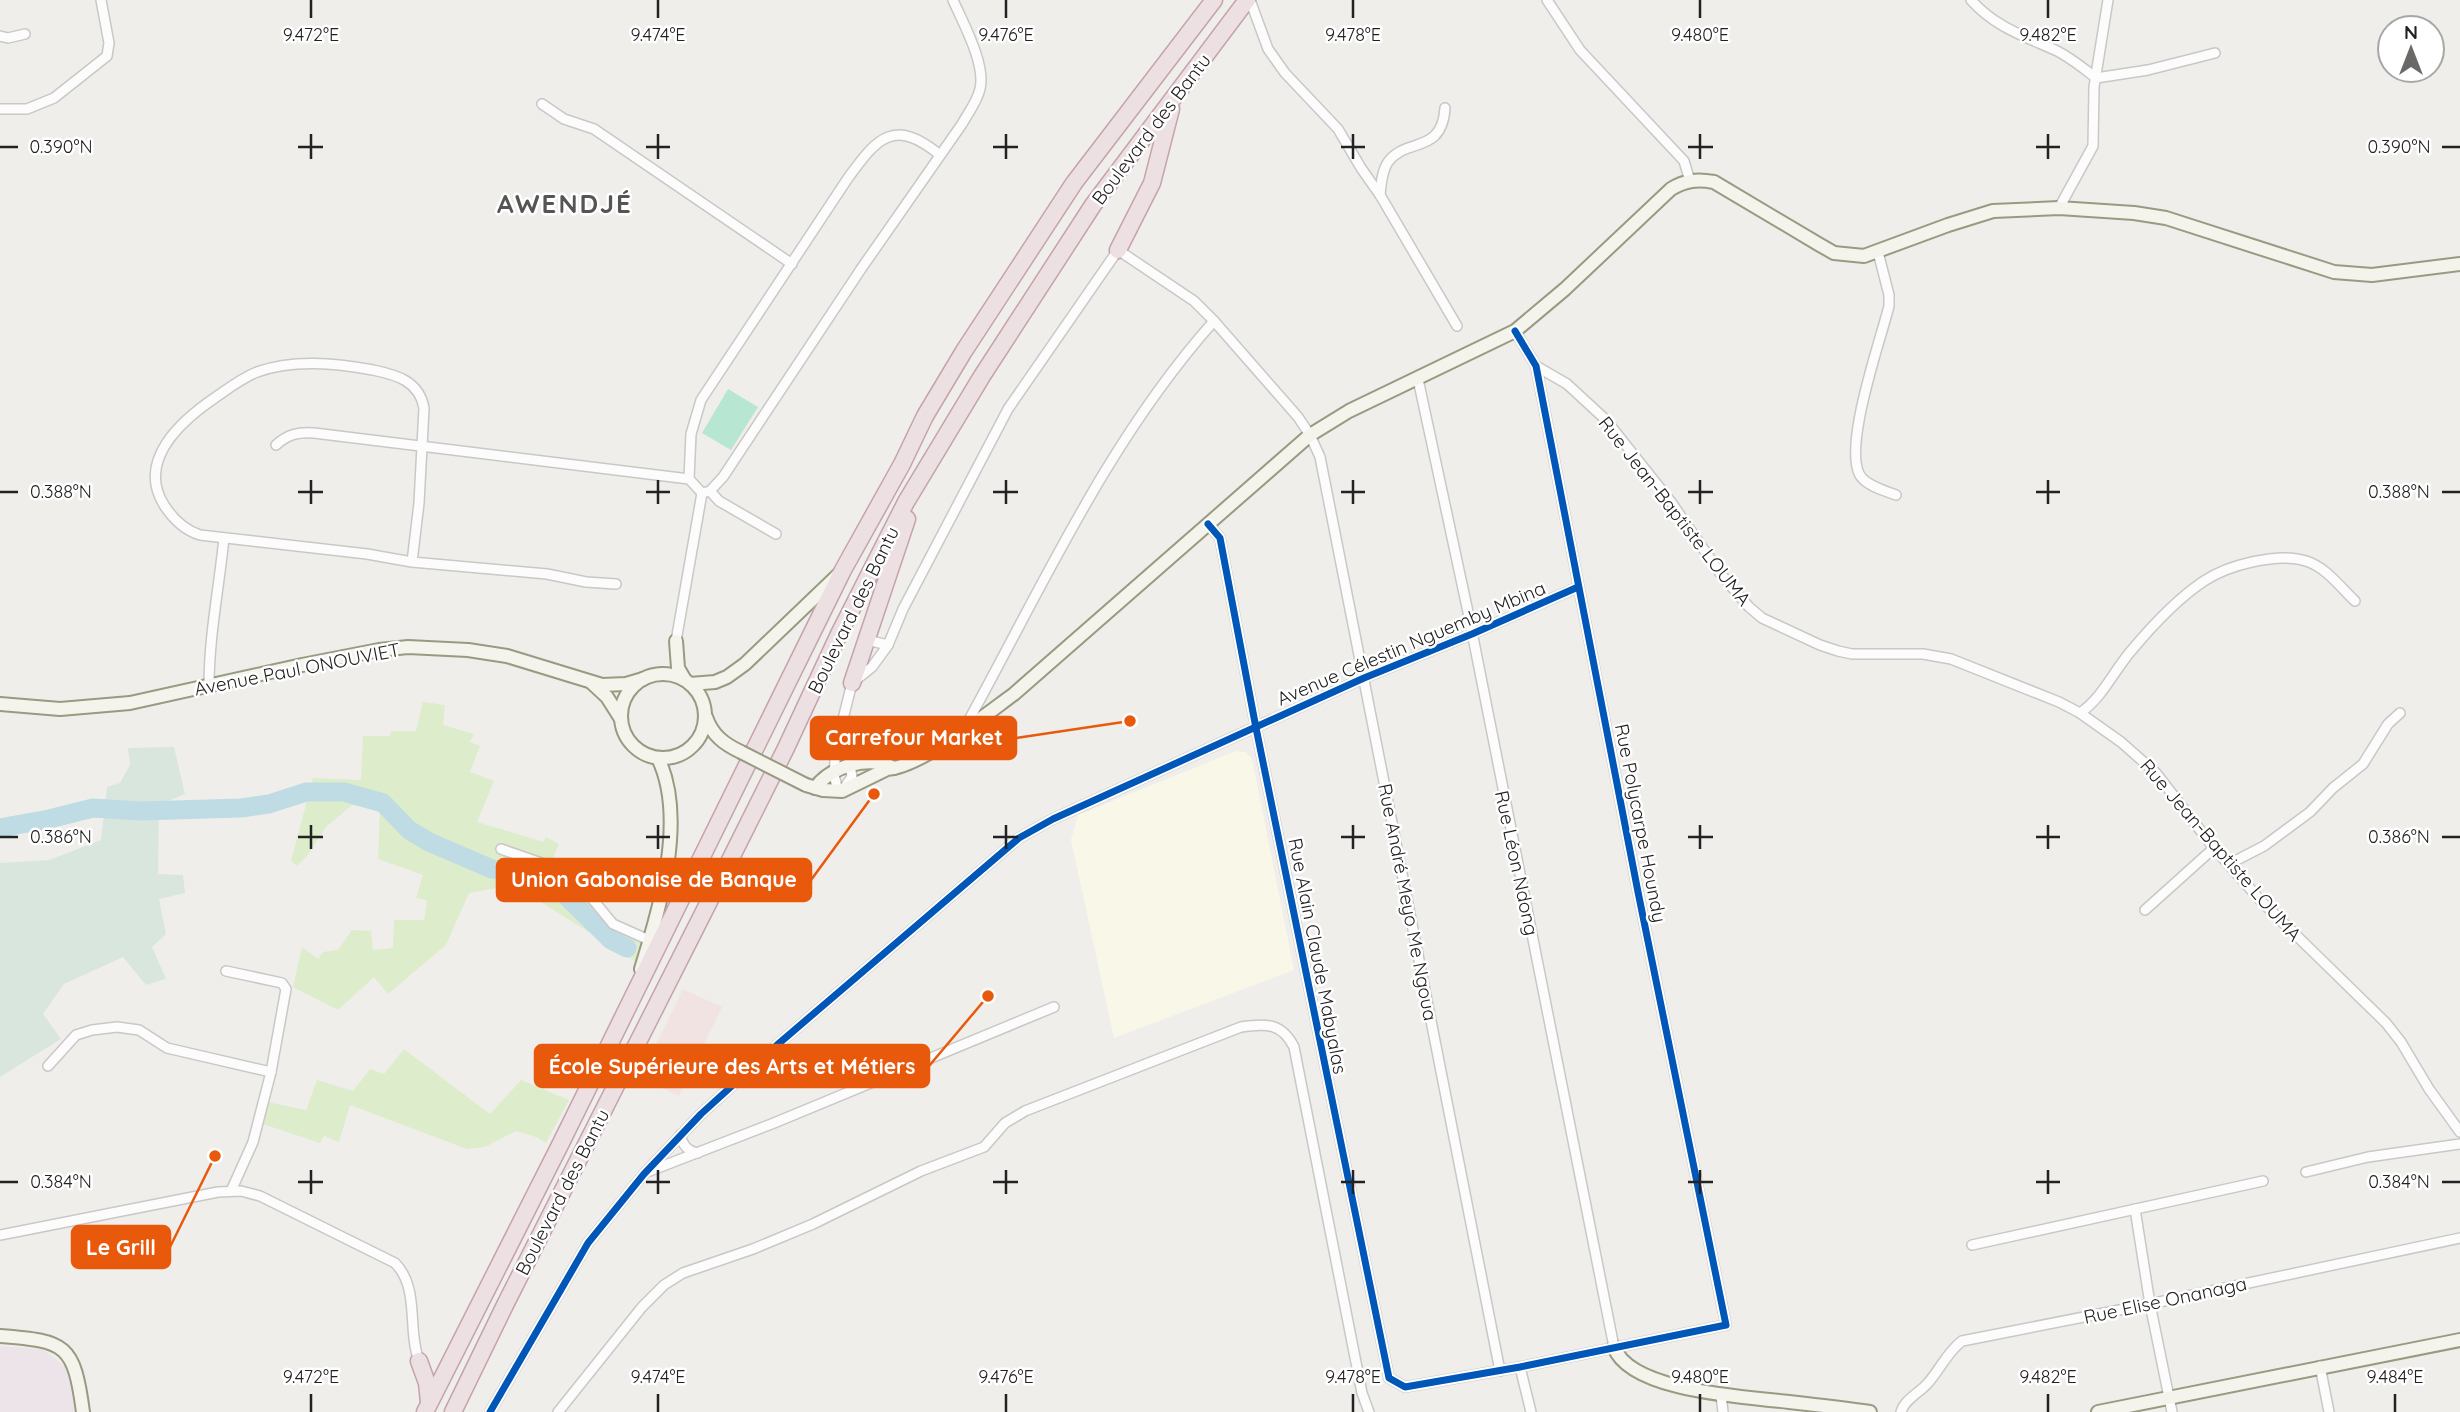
<svg xmlns="http://www.w3.org/2000/svg" width="2460" height="1412" font-family="Quicksand,sans-serif">
<rect width="100%" height="100%" fill="#f0eeeb"/>
<path fill="#f1e3e1" d="M 683,989 L 722,1007 L 679,1096 L 640,1077 Z"/>
<path fill="#ede4e9" d="M 0,1346 L 42,1349 L 66,1367 L 72,1378 L 75,1412 L 0,1412 Z"/>
<path fill="#f8f7e8" d="M 1236,751 L 1246,752 L 1252,759 L 1294,970 L 1114,1038 L 1071,840 L 1078,815 Z"/>
<g fill="#ddeccb">
<path d="M 423,702 L 445,705 L 443,725 L 474,734 L 470,742 L 480,746 L 470,772 L 494,781 L 477,822 L 544,842 L 546,837 L 559,844 L 552,860 L 589,878 L 585,901 L 644,935 L 636,962 L 514,885 L 469,893 L 446,945 L 388,994 L 374,977 L 338,1010 L 293,987 L 302,947 L 318,959 L 323,952 L 338,950 L 352,930 L 371,931 L 373,950 L 393,948 L 394,920 L 424,920 L 427,900 L 416,898 L 423,875 L 378,859 L 380,809 L 352,805 L 326,827 L 307,856 L 297,866 L 291,861 L 313,778 L 361,780 L 363,736 L 390,736 L 391,731 L 416,731 Z"/>
<path d="M 404,1049 L 490,1114 L 521,1080 L 569,1100 L 546,1143 L 536,1137 L 516,1131 L 485,1147 L 467,1149 L 350,1105 L 339,1142 L 324,1136 L 320,1143 L 260,1123 L 267,1102 L 306,1110 L 317,1080 L 353,1091 L 370,1069 L 384,1074 Z"/>
</g>
<path fill="#d9e6de" d="M 174,747 L 185,794 L 159,805 L 158,874 L 183,875 L 185,893 L 159,899 L 166,934 L 152,947 L 166,979 L 146,985 L 123,957 L 64,984 L 43,1014 L 61,1039 L 0,1077 L 0,863 L 49,860 L 101,840 L 107,787 L 120,783 L 130,765 L 128,748 Z"/>
<path fill="#b7e6d2" d="M 728,389 L 758,407 L 731,450 L 702,433 Z"/>
<g fill="none" stroke-linecap="round" stroke-linejoin="round">
<path stroke="#bfdbe3" stroke-width="19" d="M 0,828 L 49,819 L 93,808 L 141,811 L 241,808 L 269,804 L 306,792 L 344,792 L 383,803 L 409,830 L 429,842 L 492,869 L 531,874 L 548,883 L 565,895 L 611,940 L 627,948"/>
<g stroke="#c9c8c7" stroke-width="12">
<g id="street">
<path d="M 1250,0 L 1268,49 L 1285,73 L 1338,129 L 1361,168 L 1380,195 L 1457,326"/>
<path d="M 1547,0 L 1580,50 L 1684,161 L 1690,181"/>
<path d="M 1971,0 C 1995,27 2024,36 2055,50 C 2070,57 2083,68 2096,78 L 2148,70 L 2215,53"/>
<path d="M 0,36 L 8,38 L 25,34"/>
<path d="M 542,104 L 564,119 L 594,129 L 792,264"/>
<path d="M 0,109 L 27,109 L 54,98 L 107,56 L 109,43 L 101,0"/>
<path d="M 1380,195 C 1381,184 1382,171 1388,162 C 1406,137 1442,155 1445,108"/>
<path d="M 2059,208 L 2093,146 L 2094,87 L 2108,0"/>
<path d="M 1878,252 L 1889,295 L 1889,306 C 1881,339 1840,454 1862,478 C 1870,487 1886,491 1896,495"/>
<path d="M 1536,366 L 1567,384 L 1606,420 L 1671,502 L 1720,573 L 1749,607 L 1762,618 L 1820,645 L 1838,651 L 1852,654 L 1923,654 L 1951,659 L 2059,702 L 2080,713 L 2121,742 L 2156,773 L 2214,848 L 2261,901 L 2386,1023 L 2401,1042 L 2429,1089 L 2460,1132"/>
<path d="M 1418,379 L 1468,612 L 1614,1347"/>
<path d="M 276,445 C 288,434 298,432 314,433 L 689,479"/>
<path d="M 710,491 L 719,501 L 776,534"/>
<path d="M 702,493 L 710,491 L 723,477 L 861,269 L 962,124 C 968,113 977,102 980,89 C 986,64 963,23 953,0"/>
<path d="M 702,493 L 689,479 L 691,434 L 701,400 L 848,178 C 877,138 894,117 940,155"/>
<path d="M 1208,524 L 1220,538 L 1256,728 L 1389,1378 L 1405,1387 L 1520,1367 L 1726,1325 L 1638,892 L 1536,366 L 1515,331"/>
<path d="M 412,562 L 419,503 L 424,408 C 419,381 397,375 373,370 C 335,363 293,359 257,372 C 242,378 229,388 216,397 C 182,420 136,460 164,505 C 173,519 184,530 200,535 L 367,554 L 412,562 L 547,574 L 586,582 L 616,584"/>
<path d="M 867,640 L 888,645"/>
<path d="M 676,641 L 702,493"/>
<path d="M 209,686 C 209,636 219,588 224,538"/>
<path d="M 2080,713 C 2103,697 2113,672 2131,651 C 2151,627 2177,599 2204,581 C 2228,565 2278,552 2306,561 C 2326,567 2341,588 2355,601"/>
<path d="M 965,727 C 1042,588 1107,441 1214,321"/>
<path d="M 842,731 L 847,747 L 852,777 L 844,788"/>
<path d="M 838,791 L 834,775 L 836,747 L 852,683 L 872,667 L 888,645 L 903,609 L 1008,409 L 1118,250 L 1194,301 L 1214,321 L 1298,417 L 1310,435 L 1320,457 L 1500,1371"/>
<path d="M 501,849 L 544,864 L 566,875 L 580,884 L 613,924 L 649,940"/>
<path d="M 2229,864 L 2264,846 L 2310,812 L 2333,788 L 2363,764 L 2388,724 L 2400,713"/>
<path d="M 2145,910 L 2214,848"/>
<path d="M 226,971 L 282,983 L 286,989 L 271,1072 L 253,1142 L 231,1191"/>
<path d="M 48,1066 L 76,1035 L 92,1030 L 117,1027 L 139,1030 L 167,1048 L 271,1072"/>
<path d="M 680,1135 C 683,1145 687,1151 698,1153"/>
<path d="M 650,1171 L 774,1123 L 1054,1007"/>
<path d="M 2306,1172 L 2368,1157 L 2460,1144"/>
<path d="M 2135,1209 L 2150,1304 L 2172,1412"/>
<path d="M 0,1235 L 218,1192 L 241,1191 L 260,1196 L 395,1263 C 420,1288 407,1329 419,1361"/>
<path d="M 1972,1245 L 2263,1181"/>
<path d="M 2320,1366 L 2329,1412"/>
<path d="M 1520,1367 L 1531,1412"/>
<path d="M 1721,1395 L 1723,1412"/>
<path d="M 490,1412 L 588,1243 L 644,1174 L 701,1114 L 777,1045 L 1019,838 L 1053,819 L 1364,678 L 1472,634 L 1578,587"/>
<path d="M 558,1412 L 642,1307 L 664,1285 L 683,1273 L 753,1249 L 813,1224 L 921,1171 L 984,1147 L 1005,1123 L 1025,1111 L 1241,1027 C 1266,1023 1282,1023 1294,1047 L 1362,1393 L 1369,1412"/>
<path d="M 1901,1412 C 1904,1400 1919,1393 1927,1384 C 1940,1370 1947,1352 1962,1341 L 2150,1304 L 2460,1238"/>
</g>
</g>
<g stroke="#999a82" stroke-width="16">
<g id="secondary">
<path d="M 676,641 L 678,668 L 685,680"/>
<circle cx="663" cy="716" r="42"/>
<path d="M 592,683 L 607,697 L 621,719"/>
<path d="M 690,684 L 715,682 L 727,677 L 745,664 L 838,575"/>
<path d="M 0,704 L 60,709 L 130,703 L 302,665 L 379,650 L 408,647 L 468,650 L 507,656 L 602,685 L 626,684 L 643,679"/>
<path d="M 706,717 C 712,735 724,744 741,752"/>
<path d="M 806,785 L 823,790 L 842,791 L 887,769 C 921,767 985,715 1014,694 L 1310,435 L 1349,411 L 1515,331 L 1565,289 L 1671,189 C 1686,180 1697,179 1714,182 L 1820,245 L 1834,253 L 1864,256 L 1948,225 L 1993,211 L 2059,208 L 2134,213 L 2166,218 L 2334,272 L 2372,275 L 2460,264"/>
<path d="M 815,788 C 831,766 869,755 894,768"/>
<path d="M 641,969 C 660,908 687,818 658,758"/>
<path d="M 0,1336 C 66,1341 74,1344 83,1412"/>
<path d="M 1614,1347 C 1630,1392 1748,1397 1789,1402 C 1816,1405 1843,1408 1870,1412"/>
<path d="M 2098,1412 L 2460,1340"/>
</g>
</g>
<g stroke="#c5a2ac" stroke-width="19">
<g id="highway">
<path d="M 1118,250 L 1152,183 L 1171,109"/>
<path d="M 852,683 L 907,519"/>
<path d="M 419,1361 L 427,1383 L 429,1402"/>
<path d="M 425,1412 L 561,1143 L 843,570 L 902,464 L 925,416 L 964,351 L 1074,183 L 1214,0"/>
<path d="M 453,1412 L 506,1303 L 729,862 L 786,748 L 839,634 L 906,502 L 982,376 L 1093,205 L 1247,0"/>
</g>
</g>
<use href="#street" stroke="#fdfcfc" stroke-width="9"/>
<use href="#secondary" stroke="#f4f4ed" stroke-width="12"/>
<use href="#highway" stroke="#ece0e2" stroke-width="16"/>
<g stroke="#999a82" stroke-width="16" stroke-linecap="butt">
<path id="secondary-bridge" d="M 741,752 L 806,785"/>
</g>
<use href="#secondary-bridge" stroke="#f4f4ed" stroke-width="12"/>
<g stroke="#fff" stroke-width="11">
<g id="cycleway">
<path d="M 1208,524 L 1220,538 L 1256,728 L 1389,1378 L 1405,1387 L 1520,1367 L 1726,1325 L 1638,892 L 1536,366 L 1515,331"/>
<path d="M 490,1412 L 588,1243 L 644,1174 L 701,1114 L 777,1045 L 1019,838 L 1053,819 L 1364,678 L 1472,634 L 1578,587"/>
</g>
</g>
<use href="#cycleway" stroke="#0057b8" stroke-width="7"/>
</g>
<path fill="none" stroke="#222" stroke-width="2.5" d="M 311,0 L 311,18M 658,0 L 658,18M 1006,0 L 1006,18M 1353,0 L 1353,18M 1700,0 L 1700,18M 2048,0 L 2048,18M 311,134 L 311,159M 658,134 L 658,159M 1006,134 L 1006,159M 1353,134 L 1353,159M 1700,134 L 1700,159M 2048,134 L 2048,159M 0,147 L 18,147M 298,147 L 323,147M 646,147 L 670,147M 993,147 L 1018,147M 1341,147 L 1365,147M 1688,147 L 1713,147M 2036,147 L 2060,147M 2442,147 L 2460,147M 311,480 L 311,504M 658,480 L 658,504M 1006,480 L 1006,504M 1353,480 L 1353,504M 1700,480 L 1700,504M 2048,480 L 2048,504M 0,492 L 18,492M 298,492 L 323,492M 646,492 L 670,492M 993,492 L 1018,492M 1341,492 L 1365,492M 1688,492 L 1713,492M 2036,492 L 2060,492M 2442,492 L 2460,492M 311,825 L 311,849M 658,825 L 658,849M 1006,825 L 1006,849M 1353,825 L 1353,849M 1700,825 L 1700,849M 2048,825 L 2048,849M 0,837 L 18,837M 298,837 L 323,837M 646,837 L 670,837M 993,837 L 1018,837M 1341,837 L 1365,837M 1688,837 L 1713,837M 2036,837 L 2060,837M 2442,837 L 2460,837M 311,1170 L 311,1194M 658,1170 L 658,1194M 1006,1170 L 1006,1194M 1353,1170 L 1353,1194M 1700,1170 L 1700,1194M 2048,1170 L 2048,1194M 0,1182 L 18,1182M 298,1182 L 323,1182M 646,1182 L 670,1182M 993,1182 L 1018,1182M 1341,1182 L 1365,1182M 1688,1182 L 1713,1182M 2036,1182 L 2060,1182M 2442,1182 L 2460,1182M 311,1394 L 311,1412M 658,1394 L 658,1412M 1006,1394 L 1006,1412M 1353,1394 L 1353,1412M 1700,1394 L 1700,1412M 2048,1394 L 2048,1412M 2395,1394 L 2395,1412"/>
<g text-anchor="middle" dominant-baseline="central" stroke-width="5" stroke-linejoin="round" paint-order="stroke">
<g font-size="19" fill="#222" stroke="#fff">
<text transform="translate(1151 129) rotate(-53)">Boulevard des Bantu</text>
<text transform="translate(1675 511) rotate(52)">Rue Jean-Baptiste LOUMA</text>
<text transform="translate(853 610) rotate(-64)">Boulevard des Bantu</text>
<text transform="translate(1411 643) rotate(-23)">Avenue Célestin Nguemby Mbina</text>
<text transform="translate(297 669) rotate(-11)">Avenue Paul ONOUVIET</text>
<text transform="translate(1641 823) rotate(79)">Rue Polycarpe Houndy</text>
<text transform="translate(2221 850) rotate(49)">Rue Jean-Baptiste LOUMA</text>
<text transform="translate(1517 863) rotate(78)">Rue Léon Ndong</text>
<text transform="translate(1408 902) rotate(79)">Rue André Meyo Me Ngoua</text>
<text transform="translate(1318 956) rotate(79)">Rue Alain Claude Mabyalas</text>
<text transform="translate(562 1192) rotate(-63)">Boulevard des Bantu</text>
<text transform="translate(2165 1300) rotate(-12)">Rue Elise Onanaga</text>
</g>
<g font-size="26" font-weight="bold" letter-spacing="2" fill="#555" stroke="#fff">
<text x="565" y="203">AWENDJÉ</text>
</g>
</g>
<g font-size="18" text-anchor="middle" fill="#222" stroke="#fff" stroke-width="5" stroke-linejoin="round" paint-order="stroke">
<text x="311" y="41">9.472°E</text>
<text x="658" y="41">9.474°E</text>
<text x="1006" y="41">9.476°E</text>
<text x="1353" y="41">9.478°E</text>
<text x="1700" y="41">9.480°E</text>
<text x="2048" y="41">9.482°E</text>
<text x="61" y="153">0.390°N</text>
<text x="2399" y="153">0.390°N</text>
<text x="61" y="498">0.388°N</text>
<text x="2399" y="498">0.388°N</text>
<text x="61" y="843">0.386°N</text>
<text x="2399" y="843">0.386°N</text>
<text x="61" y="1188">0.384°N</text>
<text x="2399" y="1188">0.384°N</text>
<text x="311" y="1383">9.472°E</text>
<text x="658" y="1383">9.474°E</text>
<text x="1006" y="1383">9.476°E</text>
<text x="1353" y="1383">9.478°E</text>
<text x="1700" y="1383">9.480°E</text>
<text x="2048" y="1383">9.482°E</text>
<text x="2395" y="1383">9.484°E</text>
</g>
<path fill="none" stroke="#e8590c" stroke-width="2.5" d="M1130 721L1016 738M874 794L811 880M988 996L929 1066M215 1156L170 1247"/>
<g fill="#e8590c" stroke="#fff" stroke-width="2.5">
<circle cx="1130" cy="721" r="7"/>
<circle cx="874" cy="794" r="7"/>
<circle cx="988" cy="996" r="7"/>
<circle cx="215" cy="1156" r="7"/>
</g>
<g fill="#e8590c" stroke="#e8590c" stroke-width="2.5">
<rect x="811" y="717" width="205" height="42" rx="7"/>
<rect x="497" y="859" width="314" height="42" rx="7"/>
<rect x="535" y="1045" width="394" height="42" rx="7"/>
<rect x="72" y="1226" width="98" height="42" rx="7"/>
</g>
<g font-size="21" text-anchor="middle" font-weight="bold" fill="#fff">
<text x="914" y="745">Carrefour Market</text>
<text x="654" y="887">Union Gabonaise de Banque</text>
<text x="732" y="1074">École Supérieure des Arts et Métiers</text>
<text x="121" y="1255">Le Grill</text>
</g>
<g transform="translate(2411 49)"><circle r="33" fill="#ffffff" stroke="#a7a7a7" stroke-width="2"/>
<path d="M0-5L12 26L0 18L-12 26Z" fill="#6a6968"/>
<text y="-10" font-size="19" font-weight="bold" text-anchor="middle" fill="#222222">N</text>
</g>
</svg>
